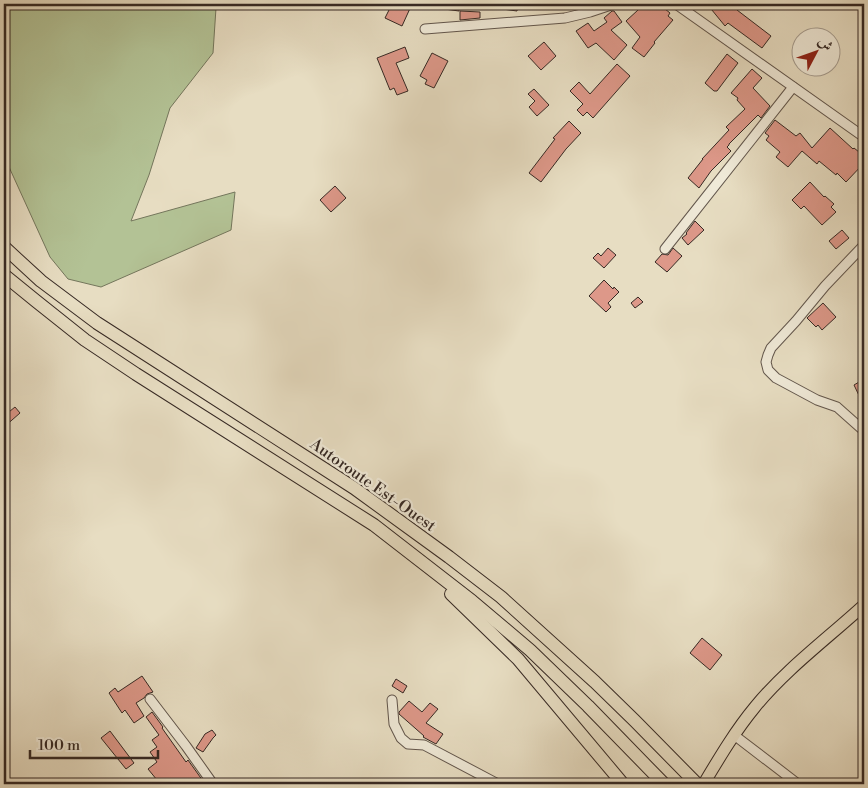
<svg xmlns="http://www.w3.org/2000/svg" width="868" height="788" font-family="'Libre Bodoni',Amiri,serif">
<rect width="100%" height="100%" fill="#e7ddc2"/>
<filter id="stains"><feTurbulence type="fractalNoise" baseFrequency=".004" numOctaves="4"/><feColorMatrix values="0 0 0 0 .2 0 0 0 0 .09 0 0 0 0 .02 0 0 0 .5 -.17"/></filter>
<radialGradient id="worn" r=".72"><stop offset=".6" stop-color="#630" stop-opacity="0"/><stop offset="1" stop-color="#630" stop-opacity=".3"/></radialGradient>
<path fill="#b3c295" stroke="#74765c" d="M 4,4 L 218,4 L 216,8 L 213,53 L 170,108 L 149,175 L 131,221 L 235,192 L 231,230 L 101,287 L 68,279 L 50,257 L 4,156 Z"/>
<g fill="#dd9889" stroke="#362924">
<path d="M 392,4 L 412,4 L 402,26 L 385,18 Z"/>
<path d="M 437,4 L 460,4 L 459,11 L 437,8 Z"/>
<path d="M 495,4 L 518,4 L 517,11 L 495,8 Z"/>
<path d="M 641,4 L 659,4 L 670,13 L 668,16 L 673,20 L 654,42 L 655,43 L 644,57 L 632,48 L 640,37 L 626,21 L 638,10 L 637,9 Z"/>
<path d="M 707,4 L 745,4 L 737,10 L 771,36 L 762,48 L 728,23 L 725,26 Z"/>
<path d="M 460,11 L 480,12 L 480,18 L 460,20 Z"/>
<path d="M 612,11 L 614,11 L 622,22 L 611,30 L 627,45 L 614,60 L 596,43 L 588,48 L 576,31 L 588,23 L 594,31 L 607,22 L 604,18 Z"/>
<path d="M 544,42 L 556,56 L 541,70 L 528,56 Z"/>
<path d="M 405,47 L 409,58 L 396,63 L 408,91 L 397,95 L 394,88 L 390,90 L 377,58 Z"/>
<path d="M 432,53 L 448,61 L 434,88 L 425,84 L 427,80 L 420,76 Z"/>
<path d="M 727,54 L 738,63 L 717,91 L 714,91 L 705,83 Z"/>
<path d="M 617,64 L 630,76 L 593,118 L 587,112 L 583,116 L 577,110 L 583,104 L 570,91 L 579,82 L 590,94 Z"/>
<path d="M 752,69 L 762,78 L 753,88 L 770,106 L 761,118 L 758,115 L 729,144 L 729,145 L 727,147 L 731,151 L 711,171 L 699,188 L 688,178 L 703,159 L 702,159 L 729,130 L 726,127 L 745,109 L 737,100 L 738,98 L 731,93 Z"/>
<path d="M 534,89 L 549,105 L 537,116 L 529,107 L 535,101 L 528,94 Z"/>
<path d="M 775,120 L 796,136 L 800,133 L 812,148 L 830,128 L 853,149 L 854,148 L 864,156 L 864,163 L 846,182 L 837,173 L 836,175 L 819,161 L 817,164 L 802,151 L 788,167 L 776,157 L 780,152 L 766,140 L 769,136 L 765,133 Z"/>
<path d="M 569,121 L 581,133 L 566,149 L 541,182 L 529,173 L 555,139 L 553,138 Z"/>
<path d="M 810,182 L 824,197 L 825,196 L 834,204 L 831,207 L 836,212 L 822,225 L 804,206 L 801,209 L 792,200 Z"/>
<path d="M 335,186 L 346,198 L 331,212 L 320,200 Z"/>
<path d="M 695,221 L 704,230 L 688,245 L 682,238 L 687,234 L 686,233 Z"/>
<path d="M 842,230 L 849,238 L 836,249 L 829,241 Z"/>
<path d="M 608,248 L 616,255 L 604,268 L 593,258 L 598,253 L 601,256 Z"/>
<path d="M 673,248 L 682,256 L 667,272 L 655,262 L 662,254 L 668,255 Z"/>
<path d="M 604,280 L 613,289 L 614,287 L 619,292 L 608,303 L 611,307 L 606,312 L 589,296 Z"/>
<path d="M 638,297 L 643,302 L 635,308 L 631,303 Z"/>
<path d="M 823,303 L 836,317 L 822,330 L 818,325 L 816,327 L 807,318 Z"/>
<path d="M 864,379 L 864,406 L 854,385 Z"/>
<path d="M 15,407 L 20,413 L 4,427 L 4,416 Z"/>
<path d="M 702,638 L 722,655 L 710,670 L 690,653 Z"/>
<path d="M 142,676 L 153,692 L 147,694 L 144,698 L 136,703 L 144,716 L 134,723 L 125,710 L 122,713 L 109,693 L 115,688 L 118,692 Z"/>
<path d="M 396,679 L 407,686 L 403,693 L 392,686 Z"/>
<path d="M 409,701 L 422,712 L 430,703 L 438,709 L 426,723 L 443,734 L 436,744 L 423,737 L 424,736 L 399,714 L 399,712 Z"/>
<path d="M 152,712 L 163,727 L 162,728 L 186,762 L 188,760 L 203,781 L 198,784 L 152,784 L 157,780 L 148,769 L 157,762 L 150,752 L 157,747 L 152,740 L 159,735 L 146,717 Z"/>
<path d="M 212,730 L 216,735 L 213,738 L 203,752 L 196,748 L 205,734 Z"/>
<path d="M 110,731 L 134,763 L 126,769 L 101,738 Z"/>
</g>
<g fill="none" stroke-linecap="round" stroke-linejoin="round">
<g stroke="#62564c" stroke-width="11">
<g id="minor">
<path d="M 676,4 L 864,137"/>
<path d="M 425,29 L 565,18 L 590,12 L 614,4"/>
<path d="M 864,245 L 825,286 L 796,321 L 771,348 L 768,355 L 766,362 L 768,370 L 776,378 L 817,400 L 837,407 L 864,431"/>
<path d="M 665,249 L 793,87"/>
<path d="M 150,699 L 186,746 L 213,784"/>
<path d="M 392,700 L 394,724 L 401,738 L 408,744 L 424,745 L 498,784"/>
<path d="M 734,735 L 798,784"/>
</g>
</g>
<g stroke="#362924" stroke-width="13">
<path id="major" d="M 706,780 C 721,755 736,730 755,707 C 786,669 828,638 864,605"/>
</g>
<g stroke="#362924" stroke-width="14">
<g id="highway">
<path d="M 4,247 L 41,281 L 97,323 L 354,488 L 449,557 L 501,597 L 595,682 L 635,721 L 697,784"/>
<path d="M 4,275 L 36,301 L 85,340 L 136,374 L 374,525 L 472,601 L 530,650 L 588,706 L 664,784"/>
<path d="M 451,594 L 518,659 L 623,784"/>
</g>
</g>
<use href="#minor" stroke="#efe9d7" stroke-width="9"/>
<use href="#major" stroke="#e7ddc2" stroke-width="11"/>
<use href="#highway" stroke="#e7ddc2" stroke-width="12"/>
</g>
<g text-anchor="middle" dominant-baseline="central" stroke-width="4.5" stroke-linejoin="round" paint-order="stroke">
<g font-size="16" fill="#362924" stroke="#efe9d7">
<text transform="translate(373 485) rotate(35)">Autoroute Est-Ouest</text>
</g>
</g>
<rect width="868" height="788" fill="none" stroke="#e7ddc2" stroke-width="20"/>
<rect x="5" y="5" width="858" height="778" fill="none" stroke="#362924" stroke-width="2.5"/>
<rect x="10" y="10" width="848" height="768" fill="none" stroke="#362924"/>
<g transform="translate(816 52) rotate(49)"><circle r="24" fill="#efe9d7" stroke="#a59c8f"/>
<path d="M0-4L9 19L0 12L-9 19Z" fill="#8f2418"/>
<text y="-8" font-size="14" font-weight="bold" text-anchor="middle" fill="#362924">ش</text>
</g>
<path d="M30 750v8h128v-8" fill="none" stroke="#362924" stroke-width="2.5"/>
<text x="38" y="750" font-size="15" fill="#362924" stroke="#efe9d7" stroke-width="4" paint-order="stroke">100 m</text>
<rect width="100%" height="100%" filter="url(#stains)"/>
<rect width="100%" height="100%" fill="url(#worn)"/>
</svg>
